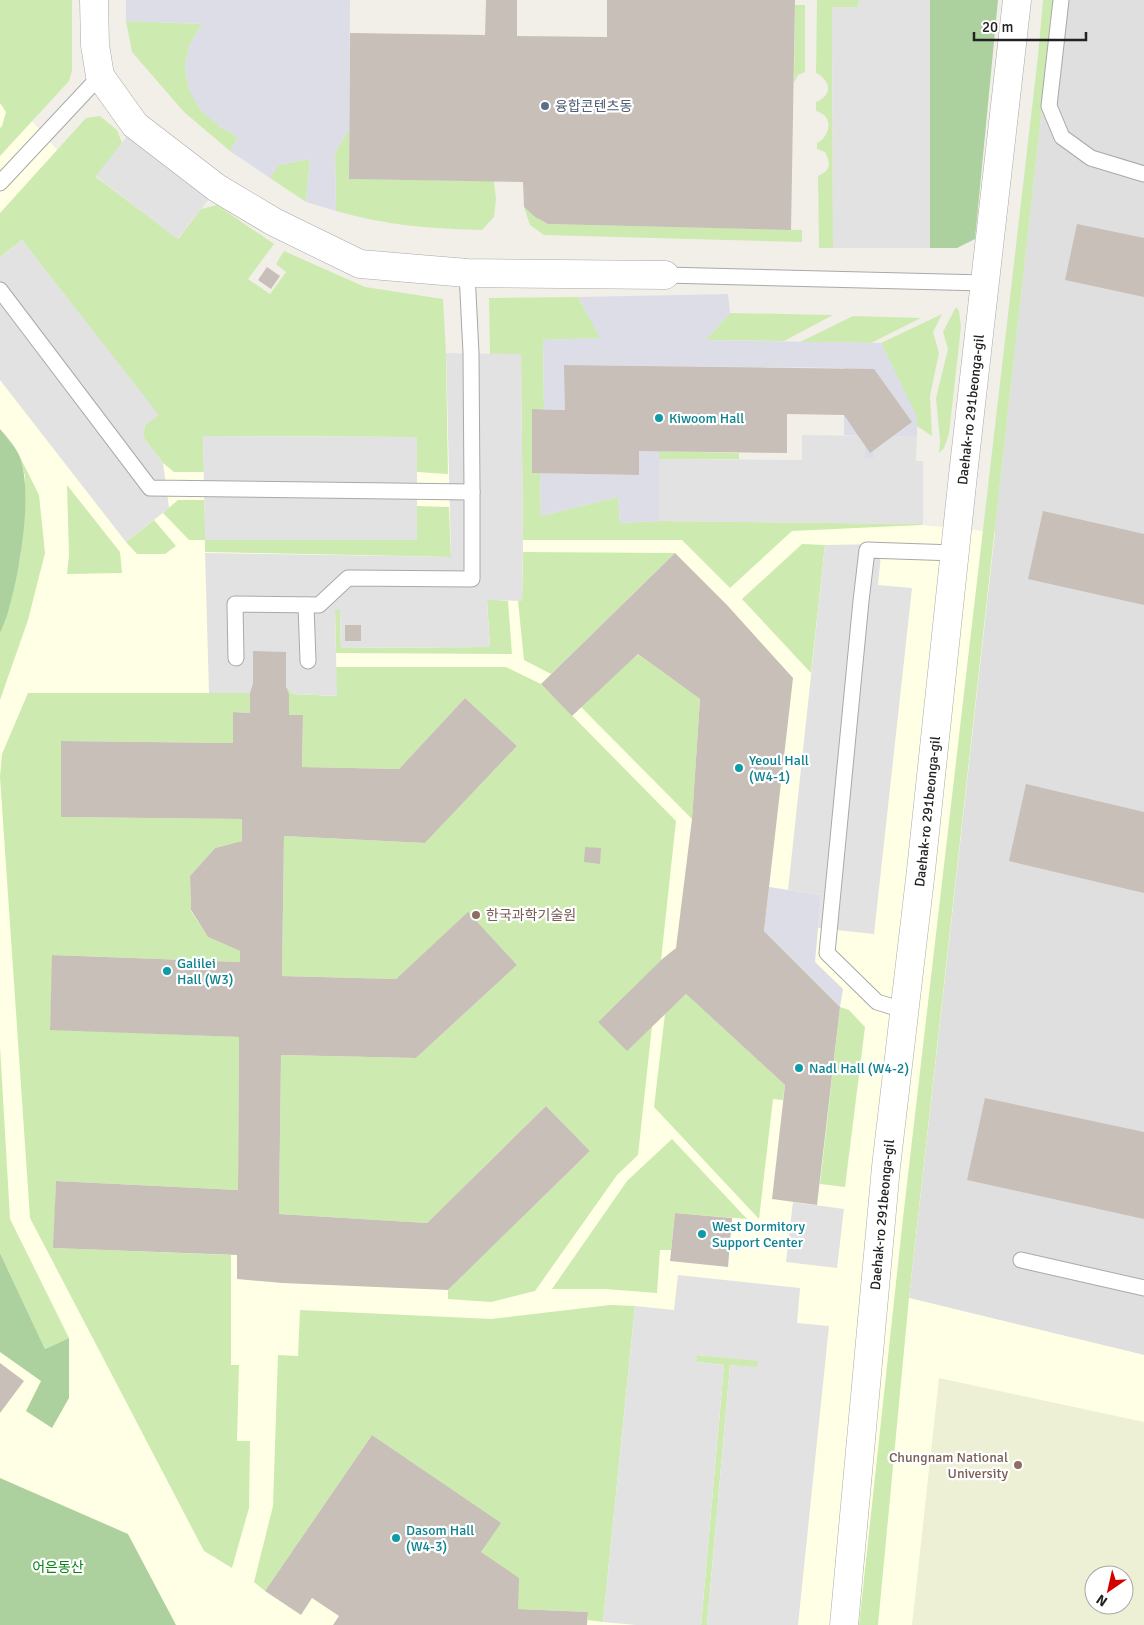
<svg xmlns="http://www.w3.org/2000/svg" width="1144" height="1625" font-family="Signika,'Noto Sans KR',sans-serif">
<rect width="100%" height="100%" fill="#f2efe9"/>
<path fill="#e0dfdf" d="M 1054,0 L 1144,0 L 1144,1355 L 909,1298 Z"/>
<path fill="#ffffe5" fill-rule="evenodd" d="M 0,0 L 19,0 L 32,121 L 57,150 L 79,172 L 247,303 L 446,353 L 521,354 L 523,531 L 921,525 L 995,532 L 909,1298 L 1144,1355 L 1144,1625 L 0,1625 ZM 1094,1575 L 1124,1575 L 1124,1605 L 1094,1605 Z"/>
<path fill="#eef0d5" fill-rule="evenodd" d="M 939,1378 L 1144,1422 L 1144,1625 L 912,1625 ZM 1094,1575 L 1124,1575 L 1124,1605 L 1094,1605 Z"/>
<g fill="#cdebb0">
<path d="M 0,0 L 72,0 L 72,71 L 69,81 L 0,156 L 0,128 L 2,126 L 6,112 L 0,103 Z"/>
<path d="M 817,0 L 859,0 L 858,7 L 832,7 L 833,248 L 819,248 L 818,176 C 831,170 831,164 825,152 L 817,149 L 817,143 C 827,139 833,123 824,115 C 822,113 819,112 816,111 L 816,102 C 832,96 832,81 816,73 Z"/>
<path d="M 1043,0 L 1054,0 L 909,1298 L 878,1625 L 859,1625 L 903,1218 L 1038,56 Z"/>
<path d="M 795,5 L 805,5 L 805,72 L 798,75 L 794,83 Z"/>
<path d="M 126,21 L 202,24 L 190,44 L 185,66 L 189,90 L 219,126 L 238,137 L 230,151 L 184,112 L 132,52 Z"/>
<path d="M 100,116 L 117,130 L 122,143 L 96,177 L 178,239 L 201,209 L 217,205 L 274,244 L 248,279 L 270,294 L 286,272 L 276,264 L 284,251 L 365,287 L 443,299 L 446,353 L 448,474 L 417,472 L 416,437 L 203,436 L 204,472 L 174,472 L 163,463 L 143,437 L 145,425 L 158,415 L 22,240 L 0,257 L 0,213 L 86,118 Z"/>
<path d="M 349,129 L 349,179 L 494,181 L 496,199 L 494,217 L 482,230 C 432,229 384,225 336,211 L 335,153 Z"/>
<path d="M 310,159 L 306,202 L 270,178 L 278,165 Z"/>
<path d="M 524,207 L 535,217 L 548,224 L 802,230 L 802,242 L 544,235 L 530,225 Z"/>
<path d="M 578,297 L 601,338 L 543,340 L 544,409 L 532,409 L 532,472 L 540,473 L 541,516 L 618,497 L 620,523 L 659,521 L 923,524 L 921,525 L 792,531 L 730,588 L 682,540 L 523,540 L 521,354 L 490,354 L 489,298 Z"/>
<path d="M 956,307 L 959,311 L 961,327 L 949,434 L 944,448 L 939,453 L 940,441 L 936,398 L 948,349 L 943,332 Z"/>
<path d="M 730,313 L 833,315 L 784,341 L 706,340 Z"/>
<path d="M 942,314 L 933,332 L 939,353 L 930,396 L 932,436 L 917,426 L 916,417 L 881,343 Z"/>
<path d="M 853,316 L 921,318 L 871,343 L 800,342 Z"/>
<path d="M 659,451 L 739,453 L 739,459 L 659,459 Z"/>
<path d="M 18,453 L 39,495 L 45,553 L 28,620 L 0,700 L 0,633 L 20,559 L 25,505 L 25,476 Z"/>
<path d="M 67,485 L 120,552 L 122,573 L 67,574 L 69,555 Z"/>
<path d="M 178,500 L 204,500 L 206,540 L 417,540 L 417,506 L 449,507 L 451,557 L 205,552 L 205,540 L 189,540 L 163,513 Z"/>
<path d="M 154,520 L 176,546 L 165,554 L 137,554 L 126,542 Z"/>
<path d="M 802,544 L 825,545 L 811,673 L 742,599 Z"/>
<path d="M 523,552 L 675,553 L 551,674 L 524,660 L 518,601 L 522,601 Z"/>
<path d="M 487,599 L 508,601 L 512,654 L 336,653 L 335,610 L 340,610 L 341,648 L 490,647 Z"/>
<path d="M 638,654 L 700,699 L 692,819 L 581,707 Z"/>
<path d="M 336,667 L 506,667 L 541,684 L 676,821 L 661,960 L 598,1022 L 652,1026 L 638,1155 L 617,1175 L 535,1291 L 491,1302 L 448,1299 L 448,1290 L 590,1151 L 546,1106 L 427,1223 L 279,1214 L 281,1055 L 416,1058 L 517,965 L 468,913 L 396,979 L 282,976 L 284,836 L 425,843 L 517,746 L 465,698 L 399,769 L 302,767 L 303,715 L 289,715 L 289,694 L 286,686 L 293,694 L 336,696 Z"/>
<path d="M 28,693 L 250,693 L 250,713 L 233,712 L 233,743 L 61,741 L 61,817 L 242,819 L 242,841 L 215,848 L 190,876 L 191,911 L 208,937 L 240,951 L 240,962 L 53,955 L 50,1029 L 239,1037 L 238,1190 L 56,1181 L 54,1248 L 231,1255 L 231,1365 L 239,1365 L 237,1441 L 250,1441 L 249,1508 L 232,1568 L 204,1551 L 30,1218 L 0,777 L 2,754 Z"/>
<path d="M 686,994 L 785,1085 L 783,1100 L 773,1099 L 759,1219 L 654,1107 L 665,1014 Z"/>
<path d="M 840,1007 L 849,1010 L 865,1027 L 845,1187 L 820,1184 Z"/>
<path d="M 0,1046 L 10,1219 L 69,1338 L 45,1349 L 0,1253 Z"/>
<path d="M 672,1139 L 747,1219 L 675,1213 L 671,1250 L 660,1250 L 657,1293 L 605,1289 L 552,1289 L 627,1181 Z"/>
<path d="M 610,1305 L 635,1306 L 603,1622 L 588,1620 L 588,1612 L 518,1609 L 481,1552 L 500,1523 L 372,1435 L 265,1591 L 254,1582 L 273,1506 L 278,1355 L 298,1356 L 300,1310 L 491,1319 Z"/>
<path d="M 697,1355 L 758,1360 L 758,1368 L 730,1365 L 707,1625 L 701,1625 L 724,1365 L 697,1362 Z"/>
</g>
<g fill="#add19e">
<path d="M 930,0 L 998,0 L 975,239 L 957,248 L 930,248 Z"/>
<path d="M 0,429 C 6,436 14,445 18,453 C 35,487 19,576 8,612 C 6,619 3,626 0,633 Z"/>
<path d="M 0,1253 L 45,1349 L 69,1338 L 69,1398 L 52,1428 L 26,1411 L 41,1381 L 0,1352 Z"/>
<path d="M 0,1478 L 128,1534 L 176,1625 L 0,1625 Z"/>
</g>
<g fill="#e2e2e2">
<path d="M 859,0 L 930,0 L 930,248 L 833,248 L 832,7 L 858,7 Z"/>
<path d="M 128,135 L 209,199 L 177,239 L 96,176 Z"/>
<path d="M 22,240 L 159,415 L 145,425 L 143,437 L 163,463 L 169,508 L 126,542 L 0,380 L 0,257 Z"/>
<path d="M 446,353 L 521,354 L 523,545 L 522,601 L 487,600 L 490,647 L 341,648 L 340,610 L 335,610 L 337,696 L 293,694 L 286,686 L 286,652 L 253,652 L 253,683 L 250,693 L 209,693 L 205,553 L 451,557 Z"/>
<path d="M 802,435 L 865,436 L 874,458 L 875,436 L 917,436 L 916,461 L 923,461 L 923,524 L 659,521 L 659,459 L 802,460 Z"/>
<path d="M 203,436 L 417,437 L 417,540 L 205,540 Z"/>
<path d="M 882,544 L 878,585 L 912,588 L 874,934 L 818,928 L 821,895 L 788,890 L 825,545 Z"/>
<path d="M 793,1202 L 844,1209 L 837,1268 L 786,1262 Z"/>
<path d="M 678,1275 L 800,1288 L 797,1323 L 829,1326 L 798,1625 L 707,1625 L 730,1365 L 757,1367 L 758,1361 L 697,1355 L 697,1362 L 724,1365 L 701,1625 L 636,1625 L 603,1622 L 635,1306 L 674,1310 Z"/>
</g>
<g fill="#dddde8">
<path d="M 126,0 L 350,0 L 349,129 L 335,153 L 336,211 L 306,202 L 310,159 L 278,165 L 270,178 L 230,151 L 238,137 L 219,126 L 200,110 L 189,90 L 185,66 L 190,44 L 202,24 L 126,21 Z"/>
<path d="M 728,294 L 730,313 L 706,340 L 881,343 L 917,417 L 917,436 L 875,436 L 874,458 L 865,458 L 865,436 L 844,435 L 844,368 L 565,365 L 565,410 L 544,409 L 543,340 L 600,338 L 578,297 Z"/>
<path d="M 639,451 L 659,451 L 659,521 L 620,523 L 618,497 L 541,516 L 540,473 L 639,475 Z"/>
<path d="M 769,887 L 821,895 L 815,962 L 843,989 L 840,1007 L 764,931 Z"/>
</g>
<g fill="#c7bfb8">
<path d="M 486,0 L 517,0 L 517,36 L 607,37 L 607,0 L 795,0 L 791,230 L 548,224 L 535,217 L 524,207 L 523,182 L 349,179 L 350,33 L 485,35 Z"/>
<path d="M 1077,224 L 1144,238 L 1144,297 L 1065,280 Z"/>
<path d="M 267,267 L 280,276 L 271,289 L 258,280 Z"/>
<path d="M 564,365 L 874,369 L 912,422 L 870,453 L 844,415 L 787,414 L 787,453 L 639,451 L 639,475 L 532,473 L 532,409 L 565,410 Z"/>
<path d="M 1043,511 L 1144,534 L 1144,605 L 1028,579 Z"/>
<path d="M 675,553 L 727,605 L 793,678 L 764,931 L 840,1007 L 817,1205 L 772,1199 L 785,1085 L 686,994 L 627,1051 L 598,1022 L 661,960 L 676,948 L 692,819 L 700,699 L 638,654 L 572,716 L 541,684 Z"/>
<rect x="345" y="625" width="16" height="16"/>
<path d="M 253,651 L 286,652 L 286,686 L 289,694 L 289,715 L 303,715 L 302,767 L 399,769 L 465,698 L 517,746 L 425,843 L 284,836 L 282,976 L 396,979 L 468,912 L 517,965 L 416,1058 L 281,1055 L 279,1214 L 427,1223 L 546,1106 L 590,1151 L 448,1290 L 282,1283 L 237,1279 L 237,1255 L 53,1248 L 56,1181 L 238,1190 L 239,1037 L 50,1030 L 52,955 L 240,962 L 240,951 L 208,937 L 191,910 L 190,876 L 215,848 L 242,841 L 242,819 L 61,817 L 61,741 L 233,743 L 233,712 L 250,713 L 250,693 L 253,683 Z"/>
<path d="M 1026,784 L 1144,812 L 1144,893 L 1009,861 Z"/>
<path d="M 585,847 L 601,848 L 600,864 L 584,862 Z"/>
<path d="M 985,1098 L 1144,1132 L 1144,1219 L 967,1180 Z"/>
<path d="M 675,1213 L 732,1218 L 728,1267 L 670,1261 Z"/>
<path d="M 0,1363 L 24,1381 L 0,1413 Z"/>
<path d="M 372,1435 L 501,1523 L 481,1552 L 519,1578 L 518,1609 L 588,1612 L 587,1625 L 333,1625 L 339,1616 L 312,1598 L 301,1615 L 265,1591 Z"/>
</g>
<g fill="none" stroke-linecap="round" stroke-linejoin="round">
<g stroke="#a9a9a9" stroke-width="17">
<g id="lane">
<path d="M 1061,0 L 1049,106 L 1062,137 L 1091,158 L 1144,174"/>
<path d="M 0,183 L 100,76"/>
<path d="M 665,275 L 985,283"/>
<path d="M 0,290 L 150,488 L 472,492 L 471,353 L 467,273"/>
<path d="M 306,605 L 308,661"/>
<path d="M 236,658 L 235,604 L 319,605 L 348,578 L 472,579 L 472,492"/>
<path d="M 903,1010 L 877,1002 L 827,953 L 861,601 L 867,550 L 955,553"/>
<path d="M 1021,1260 L 1144,1288"/>
</g>
</g>
<g stroke="#a9a9a9" stroke-width="29">
<g id="street">
<path d="M 94,0 L 95,45 L 100,76 L 135,125 L 217,188 L 274,222 L 360,264 L 467,273 L 665,275"/>
<path id="s1" d="M 844,1625 L 886,1167 L 921,870 L 963,475 L 1017,0"/>
</g>
</g>
<use href="#lane" stroke="#fff" stroke-width="15"/>
<use href="#street" stroke="#fff" stroke-width="28"/>
</g>
<circle fill="#5c6f8a" stroke="#fff" stroke-width="2" cx="545" cy="106" r="5"/>
<g fill="#0f9aa8" stroke="#fff" stroke-width="2">
<circle cx="659" cy="418" r="5"/>
<circle cx="739" cy="768" r="5"/>
<circle cx="167" cy="971" r="5"/>
<circle cx="799" cy="1068" r="5"/>
<circle cx="702" cy="1234" r="5"/>
<circle cx="396" cy="1538" r="5"/>
</g>
<g fill="#8d6e63" stroke="#fff" stroke-width="2">
<circle cx="476" cy="915" r="5"/>
<circle cx="1018" cy="1465" r="5"/>
</g>
<g text-anchor="middle" dominant-baseline="central" stroke-width="4.5" stroke-linejoin="round" paint-order="stroke">
<g font-size="14" fill="#4e5e75" stroke="#fff" text-anchor="start">
<text x="555" y="106">융합콘텐츠동</text>
</g>
<g font-size="14" fill="#222" stroke="#fff">
<text stroke="none"><textPath href="#s1" startOffset="1222">Daehak-ro 291beonga-gil</textPath></text>
<text stroke="none"><textPath href="#s1" startOffset="818">Daehak-ro 291beonga-gil</textPath></text>
<text stroke="none"><textPath href="#s1" startOffset="412">Daehak-ro 291beonga-gil</textPath></text>
</g>
<g font-size="14" fill="#0d838f" stroke="#fff" text-anchor="start">
<text x="669" y="418">Kiwoom Hall</text>
<text x="749" y="760">Yeoul Hall<tspan x="749" dy="16">(W4-1)</tspan></text>
<text x="177" y="963">Galilei<tspan x="177" dy="16">Hall (W3)</tspan></text>
<text x="809" y="1068">Nadl Hall (W4-2)</text>
<text x="712" y="1226">West Dormitory<tspan x="712" dy="16">Support Center</tspan></text>
<text x="406" y="1530">Dasom Hall<tspan x="406" dy="16">(W4-3)</tspan></text>
</g>
<g font-size="14" fill="#785e54" stroke="#fff" text-anchor="start">
<text x="486" y="915">한국과학기술원</text>
<text x="1008" y="1457" text-anchor="end">Chungnam National<tspan x="1008" dy="16">University</tspan></text>
</g>
<g font-size="14" fill="#0c8416" stroke="#fff">
<text x="58" y="1567">어은동산</text>
</g>
</g>
<g transform="translate(1109 1590) rotate(214)"><circle r="24" fill="#ffffff" stroke="#a7a7a7"/>
<path d="M0-4L9 19L0 12L-9 19Z" fill="#d40000"/>
<text y="-8" font-size="14" font-weight="bold" text-anchor="middle" fill="#222222">N</text>
</g>
<path d="M974 32v8h112v-8" fill="none" stroke="#222222" stroke-width="2.5"/>
<text x="982" y="32" font-size="15" fill="#222222" stroke="#ffffff" stroke-width="4" paint-order="stroke">20 m</text>
</svg>
